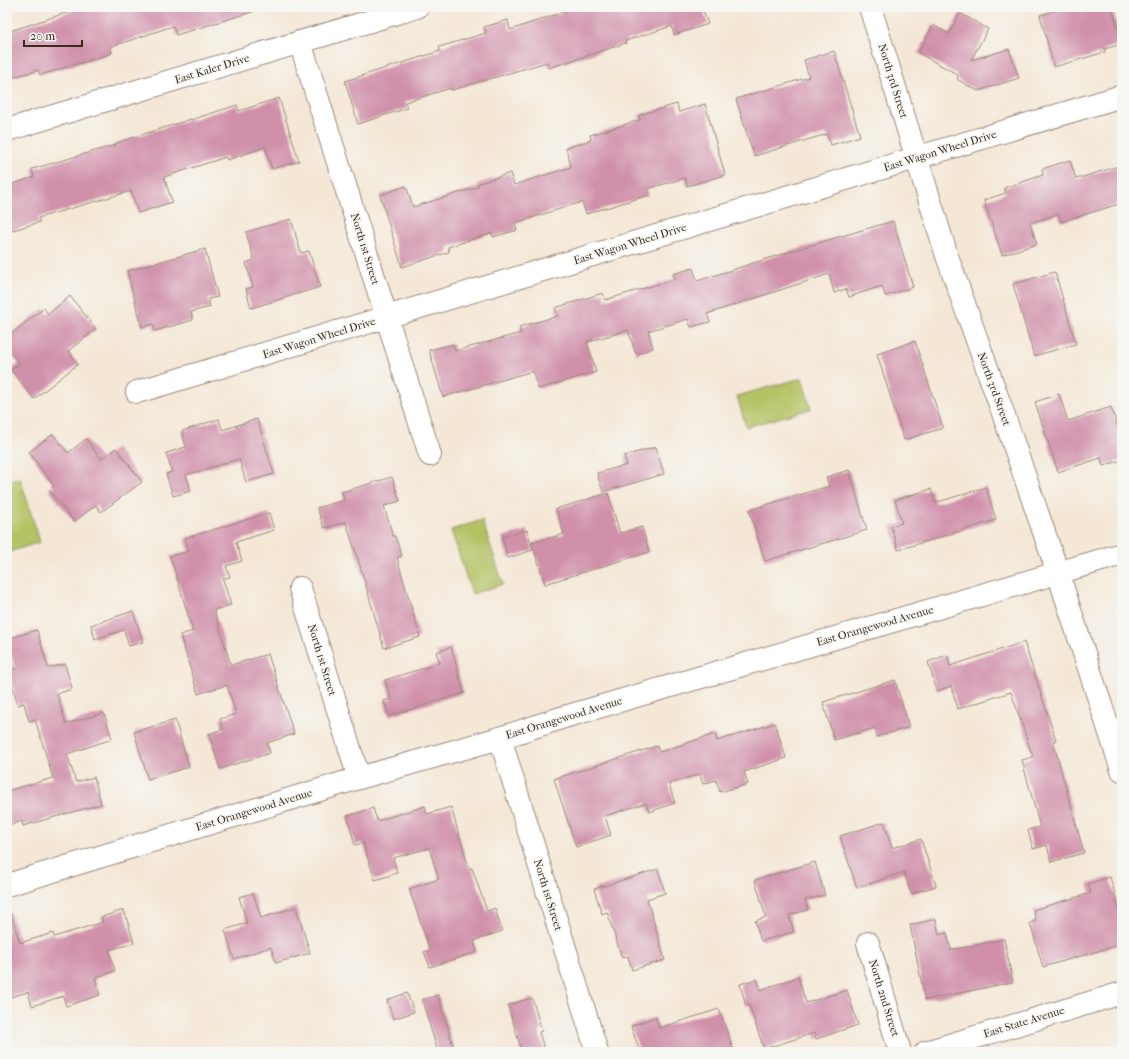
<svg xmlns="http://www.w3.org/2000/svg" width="1129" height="1059" font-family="'IM FELL French Canon',serif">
<rect width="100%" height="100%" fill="#f6f6f2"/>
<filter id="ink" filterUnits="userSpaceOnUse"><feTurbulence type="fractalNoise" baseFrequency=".025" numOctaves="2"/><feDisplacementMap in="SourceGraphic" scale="8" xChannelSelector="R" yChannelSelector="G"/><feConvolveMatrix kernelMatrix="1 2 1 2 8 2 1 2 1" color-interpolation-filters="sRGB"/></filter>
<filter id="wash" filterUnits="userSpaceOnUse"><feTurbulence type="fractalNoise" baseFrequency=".012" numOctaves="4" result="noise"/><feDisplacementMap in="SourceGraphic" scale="16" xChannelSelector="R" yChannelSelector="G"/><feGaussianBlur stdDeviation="0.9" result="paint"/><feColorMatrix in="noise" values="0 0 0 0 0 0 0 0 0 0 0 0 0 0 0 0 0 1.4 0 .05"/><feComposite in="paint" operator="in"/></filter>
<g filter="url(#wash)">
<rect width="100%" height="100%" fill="#f4e7d6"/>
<g fill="#b4c264" stroke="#787641">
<path d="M 802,378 L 811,409 L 746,427 L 737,396 Z"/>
<path d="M 20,478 L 40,542 L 9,552 L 7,545 L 7,482 Z"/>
<path d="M 482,520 L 503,584 L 472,594 L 451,530 Z"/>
</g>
<g id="blocks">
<g fill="#d090aa">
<path d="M 84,7 L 255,7 L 255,11 L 176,35 L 173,26 L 110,47 L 112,53 L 91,60 L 40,75 L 38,70 L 7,79 L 7,32 Z"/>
<path d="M 578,7 L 702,7 L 708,24 L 674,35 L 672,26 L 625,41 L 626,43 L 549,68 L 547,62 L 452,90 L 451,88 L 405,102 L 407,108 L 358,124 L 345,81 L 440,51 L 439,47 L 486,33 L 484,27 L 508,20 L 510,30 Z"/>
<path d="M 1069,7 L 1112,7 L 1122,44 L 1104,49 L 1105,52 L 1054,67 L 1040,15 Z"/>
<path d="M 960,13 L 988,29 L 971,60 L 1009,49 L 1019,78 L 978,91 L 958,80 L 957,74 L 918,53 L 933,25 L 949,34 Z"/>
<path d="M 834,51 L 860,136 L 831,145 L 827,134 L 754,156 L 736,99 L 809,77 L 804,60 Z"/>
<path d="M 279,98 L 299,161 L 272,169 L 265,147 L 227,160 L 226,157 L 164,177 L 172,202 L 138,213 L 131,191 L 38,218 L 40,222 L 7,232 L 7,186 L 34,177 L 32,169 L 116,145 L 116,143 L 191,119 L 191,120 L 237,105 L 239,111 Z"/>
<path d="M 677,104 L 679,112 L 705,104 L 725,175 L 687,186 L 685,178 L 647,189 L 649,195 L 586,214 L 582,202 L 515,223 L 517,230 L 493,237 L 492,233 L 448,247 L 449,252 L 402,267 L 380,195 L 406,186 L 413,207 L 478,187 L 477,184 L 510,173 L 514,185 L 571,167 L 566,148 L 591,140 L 590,135 L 640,120 L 639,115 Z"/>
<path d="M 1070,160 L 1076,179 L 1122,165 L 1122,203 L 1061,222 L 1058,214 L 1030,223 L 1037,244 L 1002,255 L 984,200 L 1006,193 L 1004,188 L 1043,175 L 1042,169 Z"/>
<path d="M 291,219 L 301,253 L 309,251 L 320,287 L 251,308 L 246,289 L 253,287 L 246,263 L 254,260 L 246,232 Z"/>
<path d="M 893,221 L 913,287 L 885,296 L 882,286 L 849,297 L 846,289 L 834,293 L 829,274 L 707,314 L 710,322 L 691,327 L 688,319 L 648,331 L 653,348 L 636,354 L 628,330 L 587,342 L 596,372 L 538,389 L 533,371 L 443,397 L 429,350 L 453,344 L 455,351 L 521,333 L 519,327 L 558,316 L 555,308 L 603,293 L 605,300 L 675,279 L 673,274 L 693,268 L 697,281 L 801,248 Z"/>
<path d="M 205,249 L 218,297 L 208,299 L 210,307 L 191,312 L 193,320 L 155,331 L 153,324 L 142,327 L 127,271 Z"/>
<path d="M 1055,272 L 1076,344 L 1034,356 L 1013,284 Z"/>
<path d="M 70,296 L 96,329 L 68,351 L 78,364 L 34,399 L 11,370 L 19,364 L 7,348 L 7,337 L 44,308 L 48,314 Z"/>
<path d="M 915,341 L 943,428 L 904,440 L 877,354 Z"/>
<path d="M 1059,394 L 1068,421 L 1111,407 L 1122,441 L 1122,460 L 1103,466 L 1101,458 L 1058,472 L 1035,402 Z"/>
<path d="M 219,419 L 222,430 L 257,419 L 274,474 L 246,482 L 239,459 L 186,475 L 191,491 L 173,496 L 166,474 L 172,472 L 166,453 L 186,447 L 182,431 Z"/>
<path d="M 53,434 L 68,453 L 86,439 L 101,459 L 116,448 L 142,482 L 101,512 L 96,505 L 74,522 L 49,490 L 54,486 L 29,452 Z"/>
<path d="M 656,447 L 664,474 L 603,492 L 597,473 L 627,465 L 624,456 Z"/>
<path d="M 849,470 L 867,530 L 765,561 L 749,510 L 829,486 L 826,477 Z"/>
<path d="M 392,477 L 400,501 L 384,506 L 393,536 L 395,536 L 402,556 L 397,558 L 420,637 L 384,648 L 361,569 L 346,522 L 324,528 L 317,508 L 344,500 L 342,492 Z"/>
<path d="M 986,487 L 996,520 L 898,550 L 891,526 L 902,523 L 895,500 L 931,489 L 935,503 Z"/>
<path d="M 608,493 L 620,533 L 642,527 L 649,552 L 545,584 L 532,543 L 564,534 L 556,509 Z"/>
<path d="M 269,513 L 274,530 L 236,542 L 242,561 L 226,566 L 230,577 L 223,579 L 231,605 L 214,610 L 231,665 L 268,654 L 294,734 L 267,743 L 270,753 L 220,769 L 209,734 L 223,729 L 220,719 L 236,714 L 227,685 L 198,694 L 180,635 L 193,631 L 170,556 L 189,551 L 185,538 Z"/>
<path d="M 527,530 L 533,550 L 508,558 L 502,537 Z"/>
<path d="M 133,611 L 143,642 L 129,646 L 124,630 L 95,639 L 91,625 Z"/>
<path d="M 37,630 L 48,668 L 65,664 L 72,689 L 57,694 L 66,724 L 104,713 L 112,739 L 67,754 L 76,782 L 94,777 L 101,804 L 23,826 L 22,821 L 7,826 L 7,791 L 53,778 L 35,719 L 29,721 L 24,703 L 18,705 L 8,671 L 15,669 L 7,639 Z"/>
<path d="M 1024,642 L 1056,740 L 1053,741 L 1084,853 L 1051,862 L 1047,845 L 1033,849 L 1028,830 L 1040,827 L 1022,760 L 1033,757 L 1011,692 L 958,709 L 951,686 L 937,691 L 928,662 L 947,655 L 950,666 Z"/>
<path d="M 451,647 L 464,693 L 389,716 L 384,701 L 391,699 L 385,680 L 440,663 L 436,652 Z"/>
<path d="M 895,680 L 909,727 L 877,737 L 875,728 L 834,740 L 823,702 Z"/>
<path d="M 175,720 L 189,767 L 148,779 L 134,732 Z"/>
<path d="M 775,723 L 786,758 L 744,772 L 748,784 L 720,792 L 716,780 L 703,784 L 700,774 L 669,784 L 675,803 L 649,812 L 646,803 L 605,816 L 611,835 L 576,847 L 554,779 L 657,746 L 659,752 L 715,734 L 717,741 Z"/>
<path d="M 425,806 L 427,814 L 451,807 L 469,869 L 472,868 L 487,911 L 495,908 L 502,931 L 474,941 L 477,952 L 430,967 L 424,952 L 430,950 L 409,889 L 439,879 L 429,848 L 393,858 L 397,873 L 375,880 L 363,843 L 355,845 L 347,816 L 373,808 L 377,821 Z"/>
<path d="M 884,822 L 892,848 L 921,839 L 936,886 L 911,894 L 904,872 L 857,888 L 840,836 Z"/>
<path d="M 815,862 L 825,895 L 805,900 L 808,910 L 789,915 L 794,932 L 761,941 L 755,921 L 766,917 L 755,880 Z"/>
<path d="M 658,869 L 665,893 L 647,899 L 665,960 L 632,970 L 628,956 L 622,958 L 607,912 L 602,914 L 594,889 Z"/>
<path d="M 1110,877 L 1122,919 L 1122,944 L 1043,967 L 1030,923 L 1036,921 L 1033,910 L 1091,893 L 1088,884 Z"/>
<path d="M 253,893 L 261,918 L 296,907 L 310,953 L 276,963 L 271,947 L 234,959 L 225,930 L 247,923 L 239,897 Z"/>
<path d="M 124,910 L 134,943 L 109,950 L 115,971 L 95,978 L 100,995 L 66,1006 L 63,996 L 32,1006 L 28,992 L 7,998 L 7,914 L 11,914 L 20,943 L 53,933 L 54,937 L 103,922 L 101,917 Z"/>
<path d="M 936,919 L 939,935 L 947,933 L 951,950 L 1004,939 L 1013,982 L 925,1000 L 910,925 Z"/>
<path d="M 798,977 L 806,1003 L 847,990 L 858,1025 L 816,1039 L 814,1033 L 764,1049 L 749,1005 L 746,1006 L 740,984 L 757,979 L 760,990 Z"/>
<path d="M 407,993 L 414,1012 L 393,1019 L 387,1000 Z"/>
<path d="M 438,995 L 455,1052 L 438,1052 L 422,1000 Z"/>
<path d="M 532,998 L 542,1031 L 539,1032 L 545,1052 L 522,1052 L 508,1005 Z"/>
<path d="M 719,1009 L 734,1052 L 640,1052 L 631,1026 L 655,1017 L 659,1028 Z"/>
</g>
</g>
</g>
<g filter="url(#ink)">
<use href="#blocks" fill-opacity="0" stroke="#98887a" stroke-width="1"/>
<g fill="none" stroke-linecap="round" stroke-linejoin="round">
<g stroke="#98887a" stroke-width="24">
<g id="street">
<path d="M 870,7 L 947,256 L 1003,413 L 1058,573 L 1122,770"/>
<path d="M 300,42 L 430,455"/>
<path d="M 7,130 L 417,7"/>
<path d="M 137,392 L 1122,96"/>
<path d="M 300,588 L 359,778"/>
<path d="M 500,738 L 597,1052"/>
<path d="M 7,885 L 359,778 L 500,738 L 561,718 L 1122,554"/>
<path d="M 868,943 L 900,1052"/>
<path d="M 926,1052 L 1122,993"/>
</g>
</g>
<use href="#street" stroke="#fff" stroke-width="22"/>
</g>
</g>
<g text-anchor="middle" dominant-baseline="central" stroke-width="3.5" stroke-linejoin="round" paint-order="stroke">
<g font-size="11" fill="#3b2a1e" stroke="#f6f6f2">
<text transform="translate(212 69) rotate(-17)">East Kaler Drive</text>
<text transform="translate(893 81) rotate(73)">North 3rd Street</text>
<text transform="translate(940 151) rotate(-17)">East Wagon Wheel Drive</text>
<text transform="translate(630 244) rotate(-17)">East Wagon Wheel Drive</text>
<text transform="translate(365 249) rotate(73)">North 1st Street</text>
<text transform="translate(319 338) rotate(-17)">East Wagon Wheel Drive</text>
<text transform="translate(994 389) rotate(70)">North 3rd Street</text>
<text transform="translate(875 626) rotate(-16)">East Orangewood Avenue</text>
<text transform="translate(322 660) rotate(73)">North 1st Street</text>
<text transform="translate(564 718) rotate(-17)">East Orangewood Avenue</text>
<text transform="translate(254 810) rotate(-17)">East Orangewood Avenue</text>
<text transform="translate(548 895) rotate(73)">North 1st Street</text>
<text transform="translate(884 998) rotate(73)">North 2nd Street</text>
<text transform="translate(1024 1022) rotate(-17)">East State Avenue</text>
</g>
</g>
<rect width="1129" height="1059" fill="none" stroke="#f6f6f2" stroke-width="24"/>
<path d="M24 40v6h58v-6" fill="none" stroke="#3b2a1e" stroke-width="2"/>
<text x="30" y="40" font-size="12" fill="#3b2a1e" stroke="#f6f6f2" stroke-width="3" paint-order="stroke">20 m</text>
</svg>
